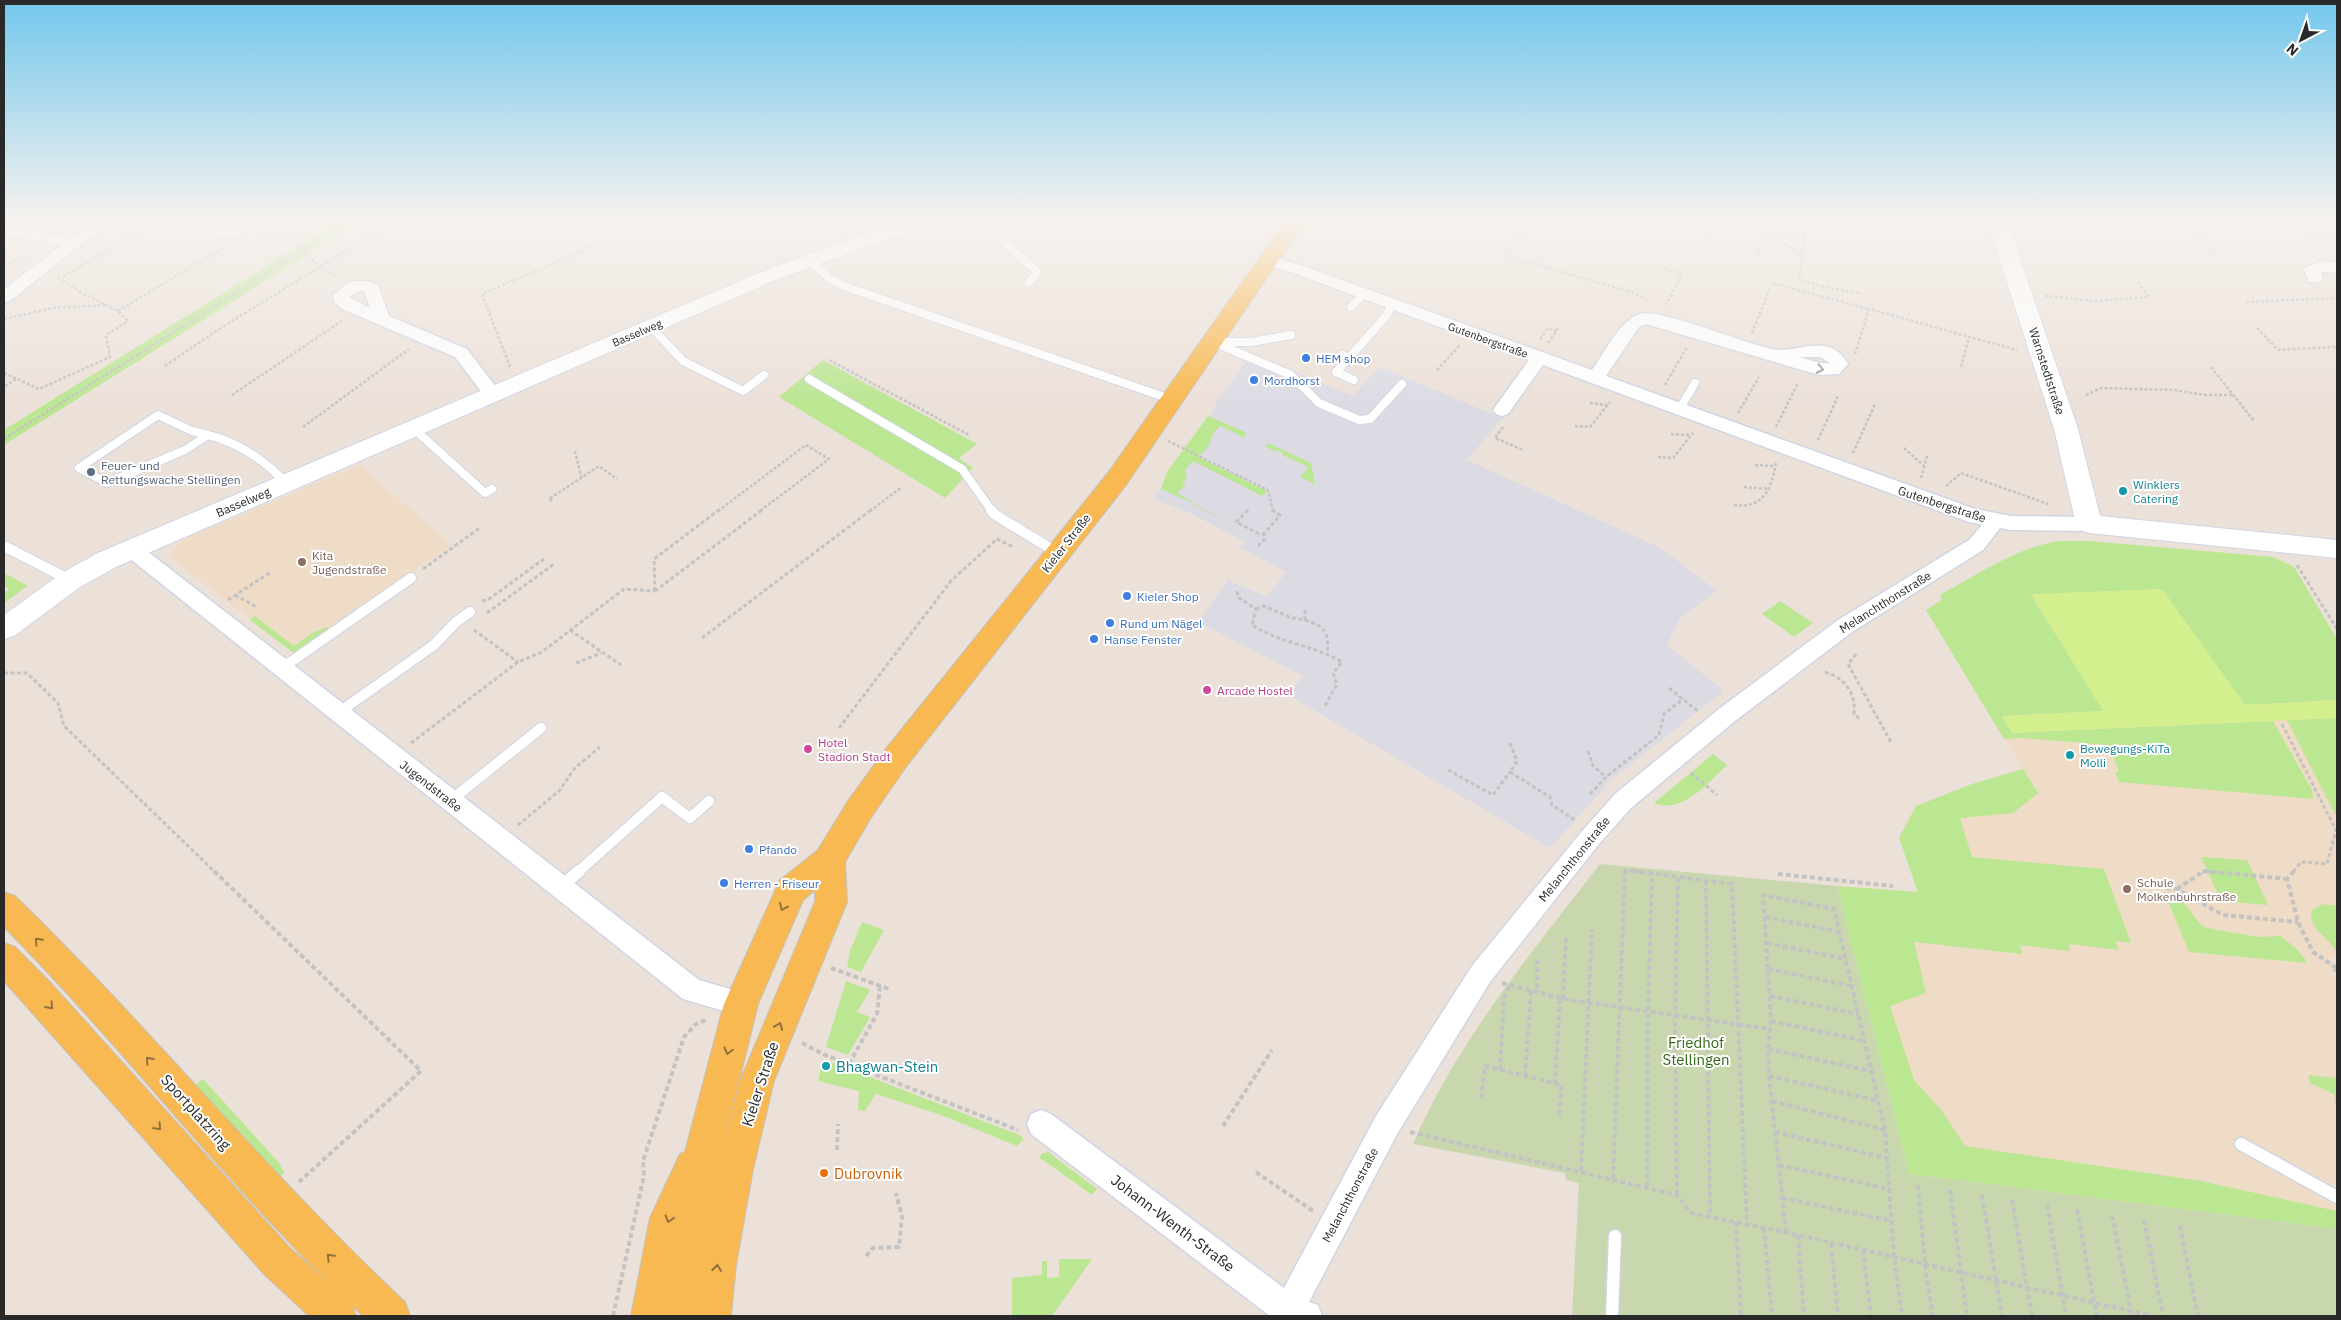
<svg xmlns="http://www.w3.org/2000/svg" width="2341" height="1320" font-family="'IBM Plex Sans',sans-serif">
<rect width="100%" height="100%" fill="#ece1d9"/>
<g fill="#dcdbe4">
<path d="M 2300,220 L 2337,220 L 2337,247 Z"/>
<path d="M 1252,353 L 1352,396 L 1380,367 L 1502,418 L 1467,460 L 1659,547 L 1717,591 L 1680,618 L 1667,645 L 1724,691 L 1613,778 L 1550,848 L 1288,695 L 1303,676 L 1198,622 L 1228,580 L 1267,597 L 1286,572 L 1240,547 L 1245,542 L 1192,514 L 1153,499 L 1211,416 L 1218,400 Z"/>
</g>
<g fill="#efdcc7">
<path d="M 359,465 L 452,545 L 295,654 L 171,558 L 180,541 Z"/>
<path d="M 2194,550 L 2273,557 L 2285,561 L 2294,567 L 2337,639 L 2337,957 L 2331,957 L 2337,988 L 2337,1229 L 1909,1174 L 1837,886 L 1918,892 L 1899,838 L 1916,806 L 1972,784 L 2023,769 L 1926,610 L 1942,600 L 1940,595 L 1967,580 Z"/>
</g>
<g fill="#bbe692">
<path d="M 340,220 L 363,220 L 4,445 L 4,430 Z"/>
<path d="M 823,360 L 977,444 L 959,458 L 973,468 L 945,498 L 779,397 Z"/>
<path d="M 1208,416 L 1245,432 L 1245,438 L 1220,426 L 1213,434 L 1208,447 L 1198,457 L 1267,491 L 1262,496 L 1193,461 L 1185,470 L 1187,478 L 1182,482 L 1186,485 L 1177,493 L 1250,537 L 1190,502 L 1161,489 L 1167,472 Z"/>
<path d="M 1270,444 L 1311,463 L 1315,484 L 1300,477 L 1309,467 L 1282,455 L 1283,453 L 1278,450 L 1276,452 L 1264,446 Z"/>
<path d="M 2060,541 L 2089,541 L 2273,557 L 2294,567 L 2337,639 L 2337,700 L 2245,705 L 2162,589 L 2031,595 L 2104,711 L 2002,716 L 2012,733 L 2273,721 L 2312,790 L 2313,799 L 2119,782 L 2115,772 L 2119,772 L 2108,745 L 2022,738 L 2004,739 L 1926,610 L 1942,600 L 1940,595 C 1979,574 2016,547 2060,541 Z"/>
<path d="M 4,573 L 28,586 L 4,603 L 4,594 L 9,589 L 4,586 Z"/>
<path d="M 1780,601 L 1813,623 L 1794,637 L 1762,614 Z"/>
<path d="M 255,616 L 294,646 L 314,632 L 327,627 L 331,629 L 295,654 L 250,620 Z"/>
<path d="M 2337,718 L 2337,818 L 2287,720 Z"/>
<path d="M 1713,754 L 1727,765 C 1708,782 1683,815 1654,803 Z"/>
<path d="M 2023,769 L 2038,793 L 2013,813 L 1960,818 L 1972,857 L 2104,869 L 2131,943 L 2116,941 L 2119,950 L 2069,944 L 2070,951 L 2020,945 L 2022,954 L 1914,942 L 1926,993 L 1890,1006 L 1914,1080 L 1943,1112 L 1965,1146 L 2201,1181 L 2337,1211 L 2337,1229 L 1909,1174 L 1837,886 L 1918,892 L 1899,838 L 1916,806 L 1972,784 Z"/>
<path d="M 2201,857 L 2247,860 L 2268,905 L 2221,901 Z"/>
<path d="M 2181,899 L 2200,924 L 2207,928 L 2259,937 L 2281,936 L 2299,951 L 2307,963 L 2189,952 L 2168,901 Z"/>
<path d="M 2323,904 L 2337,906 L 2337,953 C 2330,937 2307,930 2312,910 Z"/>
<path d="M 862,922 L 884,930 L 861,972 L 847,967 L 850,951 Z"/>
<path d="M 846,981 L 870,990 L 857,1012 L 870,1017 L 848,1055 L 826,1047 Z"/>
<path d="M 826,1060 L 1022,1136 L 1023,1140 L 1017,1146 L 941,1115 L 876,1094 L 865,1111 L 858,1110 L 859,1091 L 818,1081 L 822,1063 Z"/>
<path d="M 2308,1075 L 2337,1078 L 2337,1115 L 2334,1094 L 2310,1083 Z"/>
<path d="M 203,1079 L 280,1164 L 284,1173 L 279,1177 L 195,1085 Z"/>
<path d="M 1048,1152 L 1097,1189 L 1092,1195 L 1040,1158 L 1041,1154 Z"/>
<path d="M 1059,1259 L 1092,1259 L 1052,1316 L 1012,1316 L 1012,1278 L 1042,1275 L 1042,1261 L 1047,1261 L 1047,1278 L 1059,1277 Z"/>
</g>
<path fill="#c9d7af" d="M 1600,864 L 1837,886 L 1909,1174 L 2337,1229 L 2337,1316 L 1572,1316 L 1579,1183 L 1566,1180 L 1565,1173 L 1413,1144 C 1458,1040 1532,952 1600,864 Z"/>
<path fill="#d4ef8d" d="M 2162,589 L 2245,705 L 2337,700 L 2337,718 L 2012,733 L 2002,716 L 2103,711 L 2031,594 Z"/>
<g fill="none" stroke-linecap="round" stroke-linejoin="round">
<g stroke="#cfd5e3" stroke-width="10">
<g id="lane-far2">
<path d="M 980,220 L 1036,271 L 1037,274 L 1029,282"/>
<path d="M 4,230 L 75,243"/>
<path d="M 809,260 L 830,279 L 844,286 L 1173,400"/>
<path d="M 1351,307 L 1364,294"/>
<path d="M 651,327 L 683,361 L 743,391 L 764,375"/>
<path d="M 1291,335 L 1251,342 L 1213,342 L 1291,375 L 1319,403 L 1359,420 L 1370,419 L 1402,384"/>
<path d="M 1342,355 L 1349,358 L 1336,372 L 1354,380"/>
<path d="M 1349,358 L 1387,315 L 1392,304"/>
<path d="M 809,379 L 962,469 L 992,511"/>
<path d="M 1679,410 L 1695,383"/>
<path d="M 158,415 L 192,431 L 208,435 L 185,450 L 107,483 L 79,468 Z"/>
<path d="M 413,428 L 485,493 L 492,489"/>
<path d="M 208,435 C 237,442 267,461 286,484"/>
</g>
</g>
<g stroke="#cfd5e3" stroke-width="12">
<g id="lane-far1">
<path d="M 991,510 L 994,514 L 1058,553"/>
<path d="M 4,546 L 70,580"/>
<path d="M 282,668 L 411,578"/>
<path d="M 338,713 L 434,645 L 456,622 L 470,612"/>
<path d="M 450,801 L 541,728"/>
<path d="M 578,872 L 662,797 L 690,818 L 709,801"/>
</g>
</g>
<g stroke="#cfd5e3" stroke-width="15">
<g id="lane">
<path d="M 561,887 L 579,871"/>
<path d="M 2241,1144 L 2337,1197"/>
<path d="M 1612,1316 L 1615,1236"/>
</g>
</g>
<g stroke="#cfd5e3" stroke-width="3">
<g id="street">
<path d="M 95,220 L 112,220 L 10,301 L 4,302 L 4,289 Z"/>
<path d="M 209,220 L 225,220 L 225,227 L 233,226 L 240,220 L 255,220 C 245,236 229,240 211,233 L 209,230 Z"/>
<path d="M 1268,256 L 1303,266 L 1592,370 C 1604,353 1620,320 1640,314 C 1660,308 1745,344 1772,349 C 1799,354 1829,330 1848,364 L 1839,374 L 1819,375 L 1646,324 L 1639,327 L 1606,376 L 1975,509 L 2011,516 L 2089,517 L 2096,519 L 2099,524 L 2096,529 L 2089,531 L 2011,530 L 2000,528 L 1983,550 L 1852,632 L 1735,721 L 1631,808 L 1599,844 L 1490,982 L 1396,1136 L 1309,1302 L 1318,1305 L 1322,1316 L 1270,1316 L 1031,1134 L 1027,1124 L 1031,1114 L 1041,1110 L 1051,1114 L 1284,1288 L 1376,1116 L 1472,966 L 1583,830 L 1615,794 L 1719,709 L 1838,620 L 1969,540 L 1982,525 L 1966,521 L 1543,365 L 1508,414 L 1502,416 L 1496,414 L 1493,410 L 1529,360 L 1291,272 L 1262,264 L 1260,261 L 1262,258 ZM 1799,357 L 1820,357 L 1830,363 L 1820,363 Z"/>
<path d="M 2323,261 L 2337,263 L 2337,273 L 2321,272 L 2323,279 L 2321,282 L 2309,282 L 2304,270 L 2306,267 Z"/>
<path d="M 355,281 L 369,281 L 378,285 L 389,316 L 467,349 L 499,391 L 502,395 L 499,399 L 493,401 L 487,399 L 455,357 L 342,309 L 334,302 L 333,295 L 349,282 ZM 359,291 L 364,291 L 370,308 L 349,297 Z"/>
<path d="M 131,542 L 138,544 L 699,980 L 750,995 L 754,1004 L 750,1013 L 741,1016 L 683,999 L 124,554 L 121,549 L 124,544 Z"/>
</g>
</g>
<g stroke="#cfd5e3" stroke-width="2">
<g id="secondary">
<path d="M 902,220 L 932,220 L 929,224 L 773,281 L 116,567 L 80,587 L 14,636 L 4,639 L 4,615 L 62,573 L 98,553 L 759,273 Z"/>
<path d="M 1987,220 L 2007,220 L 2078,429 L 2100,516 L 2337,540 L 2337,558 L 2089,533 L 2080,530 L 2076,524 L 2054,429 Z"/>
</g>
</g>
<g stroke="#c3c3c3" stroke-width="2">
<g id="primary">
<path d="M 1286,220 L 1306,220 L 1126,485 L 905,768 L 870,819 L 845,862 L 847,902 L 774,1081 L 753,1169 L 736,1265 L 731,1316 L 631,1316 L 650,1218 L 680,1154 L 685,1152 L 724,1004 L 780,880 L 818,850 L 848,801 L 885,750 L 1108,473 ZM 815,890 L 815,902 L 740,1081 L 720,1158 L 758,1004 L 803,900 Z"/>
<path d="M 4,892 L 15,896 C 150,1027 268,1174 405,1302 L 410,1316 L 363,1316 L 352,1305 L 356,1316 L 309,1316 L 263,1273 L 4,981 L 4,943 L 15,947 L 48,980 L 289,1247 L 329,1283 C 215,1170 117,1041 4,927 Z"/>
</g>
</g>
<g stroke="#c3c3c3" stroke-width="2.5" stroke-dasharray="3 2" stroke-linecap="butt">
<path d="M 273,220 L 321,268 L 337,277"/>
<path d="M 1451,220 L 1465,225 L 1467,222"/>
<path d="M 1758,220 L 1800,256"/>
<path d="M 1816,220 L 1840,227 L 1842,220"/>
<path d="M 2034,220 L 2036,226"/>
<path d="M 2123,220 L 2128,226"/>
<path d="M 2183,220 L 2216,253"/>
<path d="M 2294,220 L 2337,250"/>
<path d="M 1806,223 L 1799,279 L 1820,286 L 1862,294"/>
<path d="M 1768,227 L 1804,235"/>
<path d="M 263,230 L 278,225"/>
<path d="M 1520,234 L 1507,256 L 1631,292 L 1645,299 L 1648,303"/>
<path d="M 247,243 L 253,245 L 281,227"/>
<path d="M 296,243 L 333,220"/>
<path d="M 1706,243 L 1708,220"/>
<path d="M 1760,255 L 1755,245 L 1772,232"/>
<path d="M 4,266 L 28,255"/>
<path d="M 1665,269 L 1682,274 L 1666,305"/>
<path d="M 63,276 L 161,220"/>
<path d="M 2045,296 L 2094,301 L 2149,297 L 2137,281"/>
<path d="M 2246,302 L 2337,298 L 2337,296"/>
<path d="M 118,311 L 223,248"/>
<path d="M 4,319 L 53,308 L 105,305"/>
<path d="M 2257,328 L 2278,350 L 2337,347"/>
<path d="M 1752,333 L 1772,283 L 1869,309"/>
<path d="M 1540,339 L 1548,328 L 1557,331"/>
<path d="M 1548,343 L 1560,326"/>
<path d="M 1855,354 L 1869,309 L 2017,350"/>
<path d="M 829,360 L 969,435"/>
<path d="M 165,366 L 216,331 L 396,220"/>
<path d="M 510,367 L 482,294 L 596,245"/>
<path d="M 1961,367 L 1969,337"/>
<path d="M 2211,367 L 2254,421"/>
<path d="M 1437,370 L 1460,345"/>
<path d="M 4,373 L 39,389 L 110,357 L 106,335 L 128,321 L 118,311 L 82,293 L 58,277"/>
<path d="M 1665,385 L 1687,347"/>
<path d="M 5,386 L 16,379"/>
<path d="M 232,395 L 342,321"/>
<path d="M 2086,395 L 2101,388 L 2174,390 L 2205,395 L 2233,395"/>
<path d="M 1590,403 L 1607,405"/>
<path d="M 1738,413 L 1759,377"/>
<path d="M 1575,426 L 1590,427 L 1610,402"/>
<path d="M 303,427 L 409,349"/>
<path d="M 1503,427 L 1495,438 L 1523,450"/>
<path d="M 1776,427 L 1798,383"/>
<path d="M 1671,434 L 1690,435"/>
<path d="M 4,439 L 351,220"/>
<path d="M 1818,440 L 1838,396"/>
<path d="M 1168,441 L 1268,490 L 1273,511"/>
<path d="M 1904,448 L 1924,466"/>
<path d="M 575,451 L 582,480"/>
<path d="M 1853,453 L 1875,404"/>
<path d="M 1658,457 L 1673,458 L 1693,433"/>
<path d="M 1755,465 L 1775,466"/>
<path d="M 1921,478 L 1927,456"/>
<path d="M 1946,486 L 1961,473 L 2048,504"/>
<path d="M 1744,487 L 1769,489"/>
<path d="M 552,501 L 549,499 L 599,466 L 617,479"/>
<path d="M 1734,505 C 1764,509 1772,488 1776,462"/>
<path d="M 718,511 L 806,445 L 829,459 L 760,511"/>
<path d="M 870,511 L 902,487"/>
<path d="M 1247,511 L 1248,510"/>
</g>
<g stroke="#c3c3c3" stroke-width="3" stroke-dasharray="4 2.5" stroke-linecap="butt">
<path d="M 1248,510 L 1236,522 L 1259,534 L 1264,534"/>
<path d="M 1258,546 L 1265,539 L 1264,534 L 1280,515 L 1272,510"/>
<path d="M 2297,565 L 2337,629"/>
<path d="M 423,569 L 481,527"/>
<path d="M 655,591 L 654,559 L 719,510"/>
<path d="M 655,591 L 762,510"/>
<path d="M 1237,591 L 1238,597 L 1256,609 L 1252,625 C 1282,644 1313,645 1342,662 L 1333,673 L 1337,684 L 1325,706"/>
<path d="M 235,595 L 257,607"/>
<path d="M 228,600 L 271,572"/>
<path d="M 482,601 L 489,599 L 544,559"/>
<path d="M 1256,609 L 1264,606 L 1292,618 L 1305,620 L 1305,608"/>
<path d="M 487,613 L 554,564"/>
<path d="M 1305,620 C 1323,625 1330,633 1327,652"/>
<path d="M 474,630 L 518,662"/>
<path d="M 570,630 L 621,665"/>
<path d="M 702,638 L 871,510"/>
<path d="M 1856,654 L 1848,664 L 1892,744"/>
<path d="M 576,663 L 601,653"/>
<path d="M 1825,672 C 1845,678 1856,693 1854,714 L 1861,720"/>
<path d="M 4,673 L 27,673 L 58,703 L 64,726 L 215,872"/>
<path d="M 1669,688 L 1699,712"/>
<path d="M 2282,724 L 2336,830 L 2327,864 L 2301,862 L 2293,872"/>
<path d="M 839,728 L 951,581 L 997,539 L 1013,547"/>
<path d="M 411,743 L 518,662 L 542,652 L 624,589 L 655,591"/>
<path d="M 1510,743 L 1517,761 L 1510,772 L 1550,797 L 1552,805 L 1576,821"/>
<path d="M 1588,751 L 1593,766 L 1606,777"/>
<path d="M 1448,770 L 1493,795 L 1510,772"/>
<path d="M 1691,773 L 1717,795"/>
<path d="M 1590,794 L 1606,777 L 1659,735 L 1664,714 L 1683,699"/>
<path d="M 518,825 L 559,791 L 575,768 L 600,747"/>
<path d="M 1625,872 L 1625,870 L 1641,872"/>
<path d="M 2202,872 L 2216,872"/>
</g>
<g stroke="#c3c3c3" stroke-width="4" stroke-dasharray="5 3" stroke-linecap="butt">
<path d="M 214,871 L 421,1071 L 299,1182"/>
<path d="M 1632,871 L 1732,884 L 1747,1224"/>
<path d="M 2294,871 L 2287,879 L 2298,922 L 2313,952 L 2335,967 L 2337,966"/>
<path d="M 1778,874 L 1893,886"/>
<path d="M 1706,880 L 1710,1217"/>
<path d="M 2166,888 L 2177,889 L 2223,915 L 2298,922"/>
<path d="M 2177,889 L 2204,871 L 2287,879"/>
<path d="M 1765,917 L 1840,932"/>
<path d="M 1767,943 L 1846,959"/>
<path d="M 1537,959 L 1537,992"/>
<path d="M 2335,967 L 2337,975"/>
<path d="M 831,968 L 889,989"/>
<path d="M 1768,969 L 1852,986"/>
<path d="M 1502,983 L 1563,999 L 1770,1029"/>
<path d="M 1770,996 L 1858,1014"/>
<path d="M 1563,999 L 1566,938"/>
<path d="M 1771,1021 L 1865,1041"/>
<path d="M 802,1043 L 825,1055 L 1018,1130"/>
<path d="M 1768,1049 L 1871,1071"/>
<path d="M 849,1064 L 877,1014 L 880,985"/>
<path d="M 1500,1070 L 1504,998 L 1510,986"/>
<path d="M 1525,1076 L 1531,991"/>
<path d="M 1769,1076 L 1879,1101"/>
<path d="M 1555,1084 L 1560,998"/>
<path d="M 1481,1098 L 1485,1066 L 1562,1085 L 1559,1118"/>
<path d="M 1772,1101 L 1885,1130"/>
<path d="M 1223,1126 L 1272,1050"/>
<path d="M 1410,1132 L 1677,1195 L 1691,1213 L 1798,1235 L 2152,1316"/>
<path d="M 1775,1132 L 1887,1158"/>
<path d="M 837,1150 L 838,1124"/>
<path d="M 1779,1165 L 1889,1189"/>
<path d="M 1581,1171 L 1592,929"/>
<path d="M 1256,1172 L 1313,1211"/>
<path d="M 1613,1179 L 1625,871"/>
<path d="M 1918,1185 L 1925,1265 L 1933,1316"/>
<path d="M 1647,1187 L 1648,1011 L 1652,873"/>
<path d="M 1950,1190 L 1967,1316"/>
<path d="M 1677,1195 L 1675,1015 L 1678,877"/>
<path d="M 1982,1195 L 2002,1316"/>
<path d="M 1782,1198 L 1892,1221"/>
<path d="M 2012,1200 L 2032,1316"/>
<path d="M 2047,1205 L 2066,1316"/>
<path d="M 2077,1210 L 2097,1316"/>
<path d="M 2112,1215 L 2132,1316"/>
<path d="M 2144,1220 L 2163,1316"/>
<path d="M 1736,1222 L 1741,1316"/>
<path d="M 2180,1226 L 2198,1316"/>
<path d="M 1764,1228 L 1772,1316"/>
<path d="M 1786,1232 L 1769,1076 L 1768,1049 L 1771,1021 L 1763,895 L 1834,909 L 1885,1130 L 1894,1257 L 1902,1316"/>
<path d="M 1798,1235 L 1804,1316"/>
<path d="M 1831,1243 L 1838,1316"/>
<path d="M 1863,1250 L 1871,1316"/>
<path d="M 866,1256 L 873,1248 L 899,1247 L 902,1217 L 896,1193"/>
<path d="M 613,1316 L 644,1176 L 643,1161 L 684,1037 L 696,1024 L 708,1019"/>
</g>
<use href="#lane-far2" stroke="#fff" stroke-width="8"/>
<use href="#lane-far1" stroke="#fff" stroke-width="10"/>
<use href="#lane" stroke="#fff" stroke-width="12"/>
<use href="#street" fill="#fff" fill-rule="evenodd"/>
<use href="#secondary" fill="#fff" fill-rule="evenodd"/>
<use href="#primary" fill="#f8b952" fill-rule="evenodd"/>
</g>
<defs><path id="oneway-chevron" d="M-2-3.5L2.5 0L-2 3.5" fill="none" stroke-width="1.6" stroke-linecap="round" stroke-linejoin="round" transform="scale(1.25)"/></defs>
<use stroke="#9f9f9f" href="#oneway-chevron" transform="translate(1820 369) rotate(12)"/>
<g stroke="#90713e">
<use href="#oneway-chevron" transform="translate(783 907) rotate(115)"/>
<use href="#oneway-chevron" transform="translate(38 941) rotate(-133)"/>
<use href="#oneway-chevron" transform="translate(50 1006) rotate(48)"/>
<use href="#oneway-chevron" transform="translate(779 1026) rotate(-68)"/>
<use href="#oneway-chevron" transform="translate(728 1051) rotate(105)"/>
<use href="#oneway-chevron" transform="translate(149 1060) rotate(-132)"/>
<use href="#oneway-chevron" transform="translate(158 1127) rotate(48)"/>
<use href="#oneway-chevron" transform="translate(669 1219) rotate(107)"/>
<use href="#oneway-chevron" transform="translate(330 1257) rotate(-134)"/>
<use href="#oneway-chevron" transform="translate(717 1268) rotate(-83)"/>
</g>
<linearGradient id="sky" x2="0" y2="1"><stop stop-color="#73c7ed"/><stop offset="0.54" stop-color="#f6f2ee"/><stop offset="1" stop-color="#f6f2ee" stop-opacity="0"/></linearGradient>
<rect width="2341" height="405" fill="url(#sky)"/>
<g fill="#3f7fe0" stroke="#fff" stroke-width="2">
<circle cx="1306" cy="358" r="5"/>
<circle cx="1254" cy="380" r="5"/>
<circle cx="1127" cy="596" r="5"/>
<circle cx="1110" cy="623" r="5"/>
<circle cx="1094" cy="639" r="5"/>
<circle cx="749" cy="849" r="5"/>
<circle cx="724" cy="883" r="5"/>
</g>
<circle fill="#5c6f8a" stroke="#fff" stroke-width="2" cx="91" cy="472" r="5"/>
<g fill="#0f9aa8" stroke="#fff" stroke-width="2">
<circle cx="2123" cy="491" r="5"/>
<circle cx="2070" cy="755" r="5"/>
<circle cx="826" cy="1066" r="5"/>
</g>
<g fill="#8d6e63" stroke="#fff" stroke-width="2">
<circle cx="302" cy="562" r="5"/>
<circle cx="2127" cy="889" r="5"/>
</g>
<g fill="#d1479c" stroke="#fff" stroke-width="2">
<circle cx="1207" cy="690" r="5"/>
<circle cx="808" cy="749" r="5"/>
</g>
<circle fill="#e8710a" stroke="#fff" stroke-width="2" cx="824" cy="1173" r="5"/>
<g text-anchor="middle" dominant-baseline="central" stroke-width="4" stroke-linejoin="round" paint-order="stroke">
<g font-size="11" fill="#292929" stroke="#fff">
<text transform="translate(637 333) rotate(-23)">Basselweg</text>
<text transform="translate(1488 340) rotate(20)">Gutenbergstraße</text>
</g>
<g font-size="12" fill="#366cbe" stroke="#fff" text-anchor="start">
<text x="1316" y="358">HEM shop</text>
<text x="1264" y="380">Mordhorst</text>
<text x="1137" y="596">Kieler Shop</text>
<text x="1120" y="623">Rund um Nägel</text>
<text x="1104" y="639">Hanse Fenster</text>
<text x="759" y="849">Pfando</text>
<text x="734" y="883">Herren - Friseur</text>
</g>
<g font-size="12" fill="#292929" stroke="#fff">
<text transform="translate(2047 371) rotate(72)">Warnstedtstraße</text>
<text transform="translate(243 502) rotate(-23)">Basselweg</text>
<text transform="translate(1942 504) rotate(18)">Gutenbergstraße</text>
<text transform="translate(1066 543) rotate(-52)">Kieler Straße</text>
<text transform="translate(1885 602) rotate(-32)">Melanchthonstraße</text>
<text transform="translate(431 786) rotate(38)">Jugendstraße</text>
<text transform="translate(1574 859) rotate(-51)">Melanchthonstraße</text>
<text transform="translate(1350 1195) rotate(-62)">Melanchthonstraße</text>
</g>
<g font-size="12" fill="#4e5e75" stroke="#fff" text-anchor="start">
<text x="101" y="465">Feuer- und<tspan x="101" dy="14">Rettungswache Stellingen</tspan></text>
</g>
<g font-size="12" fill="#0d838f" stroke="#fff" text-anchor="start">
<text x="2133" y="484">Winklers<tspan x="2133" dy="14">Catering</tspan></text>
<text x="2080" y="748">Bewegungs-KiTa<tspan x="2080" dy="14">Molli</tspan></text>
</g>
<g font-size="12" fill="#785e54" stroke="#fff" text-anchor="start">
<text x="312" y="555">Kita<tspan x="312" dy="14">Jugendstraße</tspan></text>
<text x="2137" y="882">Schule<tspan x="2137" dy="14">Molkenbuhrstraße</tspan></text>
</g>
<g font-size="12" fill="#b23c85" stroke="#fff" text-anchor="start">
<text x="1217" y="690">Arcade Hostel</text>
<text x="818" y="742">Hotel<tspan x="818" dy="14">Stadion Stadt</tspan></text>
</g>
<g font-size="15" fill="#336915" stroke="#fff">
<text x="1696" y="1042">Friedhof<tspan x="1696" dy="17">Stellingen</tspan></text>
</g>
<g font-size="15" fill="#0d838f" stroke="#fff" text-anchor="start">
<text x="836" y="1066">Bhagwan-Stein</text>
</g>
<g font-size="15" fill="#292929" stroke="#fff">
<text transform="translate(760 1084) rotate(-72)">Kieler Straße</text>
<text transform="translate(196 1112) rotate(48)">Sportplatzring</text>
<text transform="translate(1173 1223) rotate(37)">Johann-Wenth-Straße</text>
</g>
<g font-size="15" fill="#c56008" stroke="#fff" text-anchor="start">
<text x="834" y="1173">Dubrovnik</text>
</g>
</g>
<rect width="2341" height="1320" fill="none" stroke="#292929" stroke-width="10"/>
<g transform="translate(2301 40) rotate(221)" stroke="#ffffff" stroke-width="4" paint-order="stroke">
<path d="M0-4L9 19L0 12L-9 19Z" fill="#292929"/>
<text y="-8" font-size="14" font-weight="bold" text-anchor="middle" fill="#292929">N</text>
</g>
</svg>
